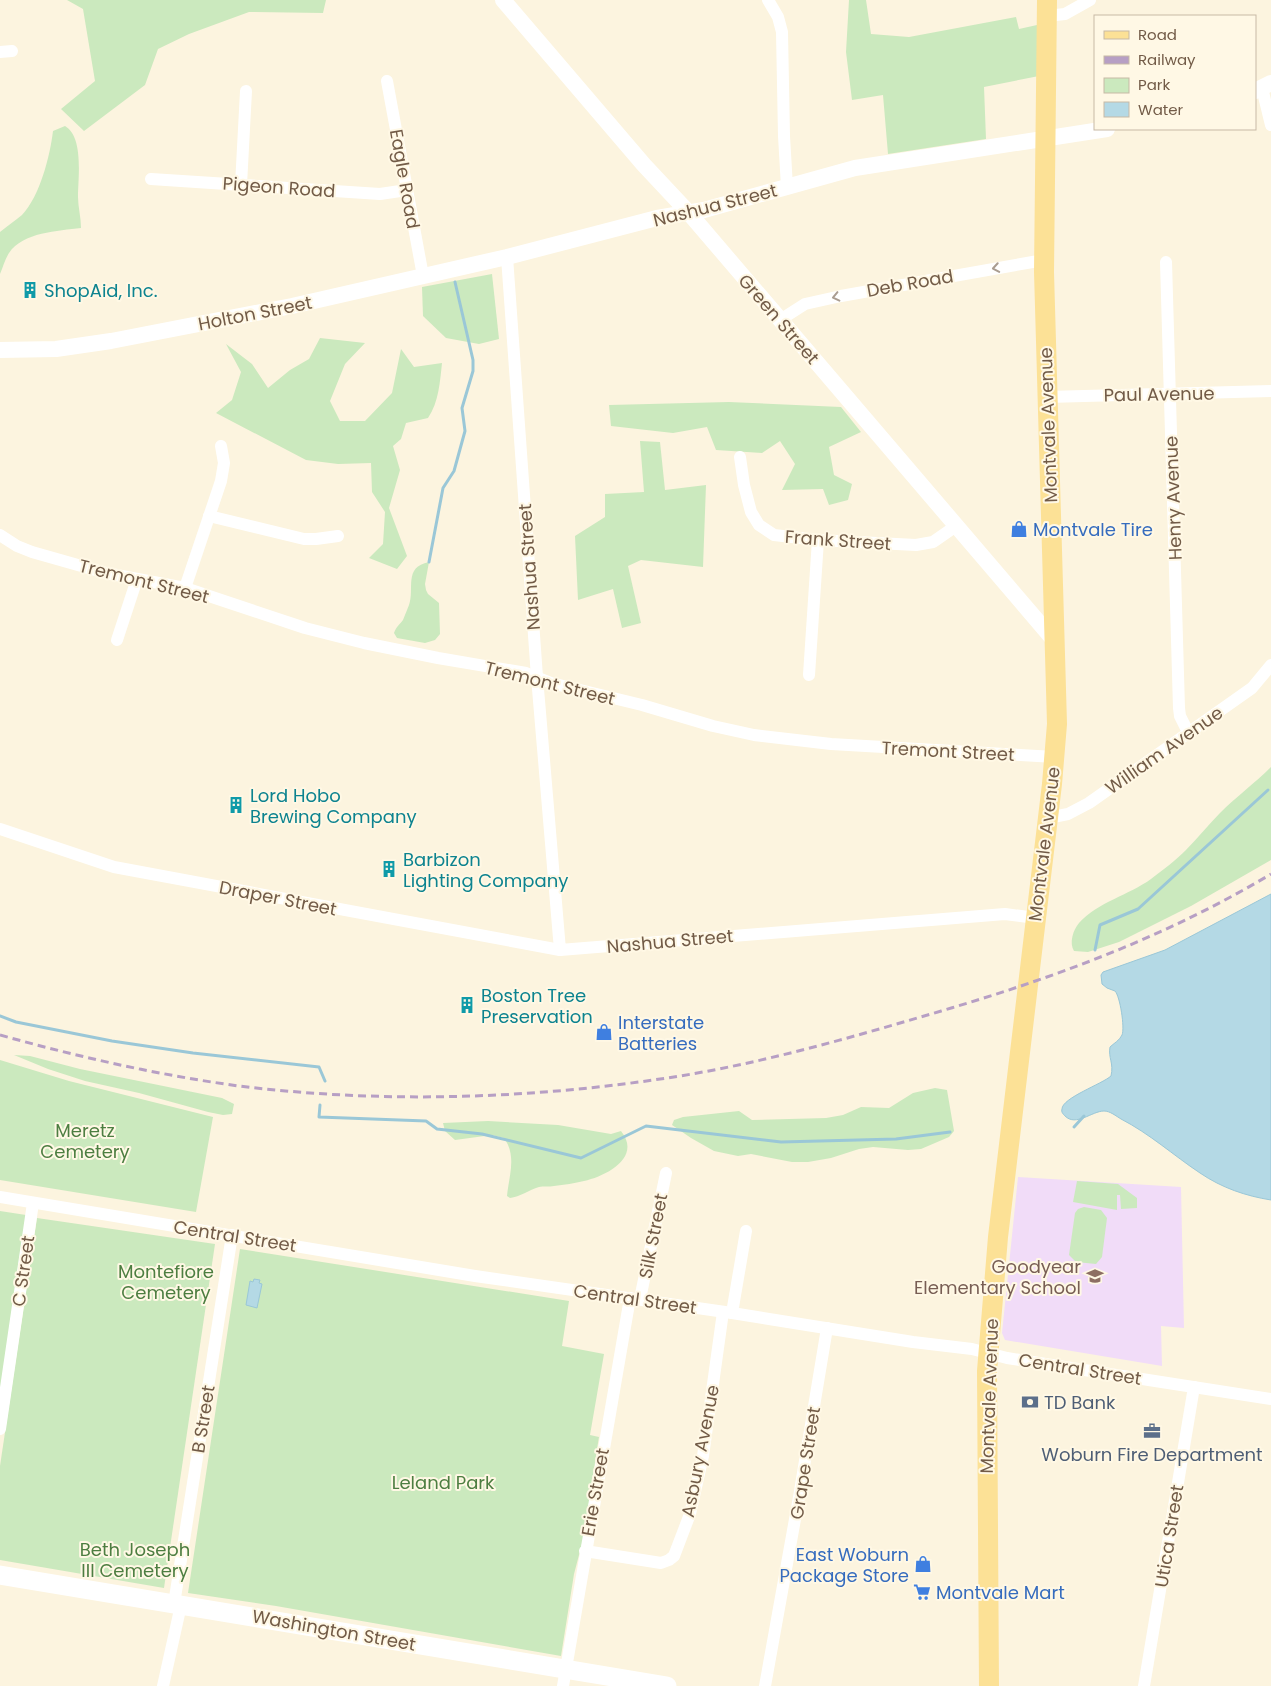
<svg xmlns="http://www.w3.org/2000/svg" width="1271" height="1686" font-family="Poppins,sans-serif">
<rect width="100%" height="100%" fill="#fcf4df"/>
<path fill="#f1dcf8" d="M 1018,1177 L 1181,1187 L 1184,1328 L 1161,1326 L 1162,1366 L 1005,1340 L 1002,1333 Z"/>
<g fill="#cbe9be">
<path d="M 67,0 L 326,0 L 323,13 L 249,12 L 189,34 L 158,49 L 145,85 L 84,131 L 61,109 L 95,81 L 83,9 Z"/>
<path d="M 849,0 L 866,0 L 871,34 L 909,37 L 1016,17 L 1019,29 L 1037,25 L 1039,76 L 984,87 L 986,139 L 888,154 L 883,95 L 852,100 L 846,52 Z"/>
<path d="M 65,126 C 84,137 78,178 78,197 C 78,207 81,217 81,228 C 58,231 23,232 9,253 C 5,259 3,267 0,274 L 0,232 C 7,226 15,221 22,215 C 40,196 50,156 53,131 Z"/>
<path d="M 492,274 L 499,339 L 479,344 L 446,338 L 423,316 L 422,287 Z"/>
<path d="M 320,338 L 365,343 L 345,364 L 330,401 L 340,421 L 365,421 L 392,393 L 401,349 L 414,367 L 442,363 C 440,381 439,402 428,418 L 406,423 L 401,439 L 393,446 L 400,470 L 389,508 L 407,556 L 397,569 L 369,558 L 383,544 L 385,512 L 372,492 L 371,463 L 338,464 L 306,460 L 216,413 L 232,400 L 241,372 L 226,344 L 252,364 L 268,388 L 290,370 L 309,359 Z"/>
<path d="M 729,402 L 841,407 L 861,432 L 829,447 L 834,475 L 852,484 L 848,500 L 829,505 L 823,489 L 782,490 L 795,464 L 780,441 L 762,453 L 716,450 L 707,427 L 673,433 L 611,426 L 609,405 Z"/>
<path d="M 640,441 L 660,442 L 665,490 L 706,485 L 703,567 L 641,560 L 628,566 L 641,623 L 622,628 L 613,589 L 578,600 L 575,536 L 605,517 L 605,494 L 644,492 Z"/>
<path d="M 429,562 L 425,584 L 426,590 L 428,594 L 439,603 L 440,634 L 435,640 L 425,643 L 397,638 L 394,633 C 396,627 400,624 403,620 C 405,615 407,610 409,605 C 415,589 403,567 429,562 Z"/>
<path d="M 1271,767 L 1271,860 L 1191,906 L 1119,942 L 1088,952 L 1074,951 C 1069,943 1073,930 1079,923 C 1098,902 1129,895 1151,879 C 1163,870 1176,860 1186,850 C 1198,838 1208,825 1220,813 C 1236,797 1255,783 1271,767 Z"/>
<path d="M 14,1055 L 30,1056 L 80,1069 L 222,1098 L 234,1104 L 232,1114 L 223,1115 L 208,1112 L 139,1093 L 85,1081 L 48,1069 Z"/>
<path d="M 0,1060 L 69,1081 L 213,1117 L 196,1212 L 0,1180 Z"/>
<path d="M 935,1088 L 947,1090 L 954,1131 L 949,1137 L 921,1149 L 908,1150 L 873,1147 L 859,1149 L 831,1158 L 808,1162 L 792,1162 L 751,1154 L 738,1156 L 714,1151 L 691,1138 L 672,1125 L 674,1120 L 683,1117 L 739,1111 L 752,1120 L 826,1118 L 843,1115 L 861,1107 L 889,1108 L 913,1093 Z"/>
<path d="M 488,1121 L 558,1125 L 611,1134 L 621,1131 C 642,1157 607,1176 584,1181 C 575,1183 564,1185 554,1186 C 549,1187 543,1186 539,1187 C 529,1190 520,1197 510,1198 L 507,1196 C 509,1175 517,1156 504,1138 L 492,1135 L 455,1140 L 445,1131 L 443,1123 Z"/>
<path d="M 1077,1181 L 1118,1184 L 1137,1198 L 1137,1208 L 1121,1209 L 1120,1195 L 1117,1195 L 1117,1210 L 1073,1202 Z"/>
<path d="M 1084,1207 L 1101,1210 L 1107,1218 L 1102,1257 L 1096,1264 L 1076,1262 L 1069,1255 L 1075,1213 L 1078,1209 Z"/>
<path d="M 0,1211 L 26,1215 L 0,1392 Z"/>
<path d="M 37,1218 L 215,1244 L 164,1588 L 0,1560 L 0,1466 Z"/>
<path d="M 240,1249 L 569,1301 L 562,1346 L 604,1354 L 590,1435 L 599,1437 L 597,1449 L 584,1536 L 574,1574 L 561,1656 L 276,1606 L 188,1593 Z"/>
</g>
<g fill="#b4d9e5" stroke="#9ac7d7">
<path d="M 1271,894 L 1271,1200 C 1246,1196 1222,1188 1200,1173 C 1173,1155 1150,1134 1121,1119 C 1116,1116 1110,1111 1104,1111 C 1092,1111 1076,1127 1065,1116 C 1063,1114 1061,1112 1062,1109 C 1062,1098 1102,1084 1111,1076 C 1114,1063 1108,1058 1110,1047 C 1113,1044 1120,1040 1122,1035 C 1125,1028 1120,996 1115,991 L 1107,988 L 1102,984 L 1101,975 L 1103,972 L 1165,950 Z"/>
<path d="M 254,1279 L 260,1280 L 259,1283 L 262,1284 L 257,1308 L 246,1305 L 250,1281 L 253,1282 Z"/>
</g>
<g fill="none" stroke-linecap="round" stroke-linejoin="round">
<g stroke="#9ac7d7" stroke-width="3">
<path d="M 429,562 L 443,488 L 454,471 L 465,431 L 462,408 L 473,371 L 473,360 L 455,282"/>
<path d="M 1095,950 L 1100,925 L 1138,909 L 1268,790"/>
<path d="M 0,1016 L 16,1022 L 112,1041 L 193,1053 L 319,1067 L 325,1081"/>
<path d="M 320,1105 L 319,1117 L 426,1121 L 437,1129 L 482,1134 L 581,1158 L 646,1126 L 781,1142 L 896,1139 L 950,1132"/>
<path d="M 1074,1127 L 1084,1116"/>
</g>
<g stroke="#fff" stroke-width="12">
<path d="M 768,0 L 778,17 L 782,32 L 784,136 L 787,187"/>
<path d="M 1047,16 L 1065,14 L 1090,0"/>
<path d="M 0,52 L 12,51"/>
<path d="M 387,81 L 423,276"/>
<path d="M 1262,88 L 1271,125"/>
<path d="M 151,179 L 380,194 L 407,190"/>
<path d="M 241,185 L 246,91"/>
<path d="M 507,257 L 537,677 L 560,950 L 1005,914 L 1036,918"/>
<path d="M 1166,262 L 1179,708 L 1180,716 L 1188,732"/>
<path d="M 780,320 L 805,304 L 841,296 L 1044,260"/>
<path d="M 1047,397 L 1271,391"/>
<path d="M 740,457 L 744,485 L 751,512 L 759,525 L 774,535 L 818,540 L 916,545 L 933,542 L 956,526"/>
<path d="M 209,516 L 304,539 L 316,539 L 338,536"/>
<path d="M 0,535 L 17,546 L 32,552 L 106,573 L 185,588 L 305,628 L 364,643 L 438,658 L 526,673 L 551,683 L 642,705 L 713,726 L 754,735 L 831,744 L 1055,757"/>
<path d="M 185,588 L 221,481 L 224,463 L 221,446"/>
<path d="M 117,640 L 137,579"/>
<path d="M 809,675 L 818,540"/>
<path d="M 1048,818 L 1068,814 L 1089,803 L 1252,688 L 1271,665"/>
<path d="M 0,829 L 114,867 L 560,950"/>
<path d="M 0,1197 L 475,1276 L 732,1313 L 913,1342 L 972,1349 L 1007,1358 L 1271,1399"/>
<path d="M 640,1299 L 666,1173"/>
<path d="M 732,1313 L 746,1231"/>
<path d="M 0,1429 L 33,1203"/>
<path d="M 585,1551 L 661,1563 L 669,1560 L 674,1556 L 690,1514 L 703,1456 L 723,1312"/>
<path d="M 174,1604 L 232,1235"/>
<path d="M 163,1686 L 181,1605"/>
<path d="M 563,1686 L 630,1298"/>
<path d="M 765,1686 L 799,1497 L 827,1328"/>
<path d="M 1144,1686 L 1194,1387"/>
</g>
<g stroke="#fff" stroke-width="16">
<path d="M 503,0 L 644,165 L 689,213 L 1053,639"/>
<path d="M 1255,91 L 1271,83"/>
<path d="M 0,350 L 56,349 L 111,341 L 292,306 L 507,257 L 657,218 L 704,210 L 855,168 L 1107,129"/>
</g>
<path stroke="#fff" stroke-width="19" d="M 0,1575 L 667,1686"/>
<path stroke="#fce196" stroke-width="20" d="M 989,1686 L 987,1371 L 998,1237 L 1052,784 L 1057,724 L 1044,272 L 1047,0"/>
<path stroke="#b79fc4" stroke-width="3" stroke-dasharray="8 5" stroke-linecap="butt" d="M 0,1035 C 79,1057 158,1075 239,1086 C 385,1104 535,1099 680,1076 C 760,1063 839,1041 917,1018 C 1040,983 1161,940 1271,874"/>
</g>
<defs><path id="oneway-chevron" d="M-2-3.5L2.5 0L-2 3.5" fill="none" stroke-width="1.6" stroke-linecap="round" stroke-linejoin="round" transform="scale(1.25)"/></defs>
<g stroke="#aa9d91">
<use href="#oneway-chevron" transform="translate(996 268) rotate(170)"/>
<use href="#oneway-chevron" transform="translate(836 297) rotate(167)"/>
</g>
<defs>
<g id="building-bare" transform="scale(1.35)"><path d="M-4-6H4V6H1V3H-1V6H-4ZM-2.5-4.3h1.7v1.8h-1.7ZM.8-4.3h1.7v1.8H.8ZM-2.5-1h1.7V.8h-1.7ZM.8-1h1.7V.8H.8Z" fill="#0f9aa8" stroke="#fff8e5" stroke-width="2.5" paint-order="stroke"/></g>
<g id="shop-bare" transform="scale(1.35)"><path d="M-5-2.5h2.3a2.7 3.5 0 0 1 5.4 0H5L5.5 6h-11ZM-1.5-2.5h3a1.5 2.3 0 0 0-3 0Z" fill="#3f7fe0" stroke="#fff8e5" stroke-width="2.5" paint-order="stroke"/></g>
<g id="school-bare" transform="scale(1.35)"><path d="M0-5L7-2L0 1L-7-2ZM-4 1L0 2.5L4 1V4Q0 6-4 4Z" fill="#8d6e63" stroke="#fff8e5" stroke-width="2.5" paint-order="stroke"/></g>
<g id="bank-bare" transform="scale(1.35)"><path d="M-6-4H6V4H-6ZM0-2.3a2.3 2.3 0 1 0 0 4.6a2.3 2.3 0 1 0 0-4.6Z" fill="#5c6f8a" stroke="#fff8e5" stroke-width="2.5" paint-order="stroke"/></g>
<g id="office-bare" transform="scale(1.35)"><path d="M-6-3h4V-5.5h4V-3h4V5H-6ZM-1-4.5V-3h2v-1.5ZM-6 0V1H6V0Z" fill="#5c6f8a" stroke="#fff8e5" stroke-width="2.5" paint-order="stroke"/></g>
<g id="supermarket-bare" transform="scale(1.35)"><path d="M-6-5.5h2.5l.6 2H6L4.5 2H-2.5L-4.4-4H-6ZM-1.5 3.2a1.3 1.3 0 1 0 .1 0ZM3 3.2a1.3 1.3 0 1 0 .1 0Z" fill="#3f7fe0" stroke="#fff8e5" stroke-width="2.5" paint-order="stroke"/></g>
</defs>
<g fill-rule="evenodd">
<use href="#building-bare" x="30" y="290"/>
<use href="#shop-bare" x="1019" y="529"/>
<use href="#building-bare" x="236" y="805"/>
<use href="#building-bare" x="389" y="869"/>
<use href="#building-bare" x="467" y="1005"/>
<use href="#shop-bare" x="604" y="1032"/>
<use href="#school-bare" x="1095" y="1276"/>
<use href="#bank-bare" x="1030" y="1402"/>
<use href="#office-bare" x="1152" y="1431"/>
<use href="#shop-bare" x="923" y="1564"/>
<use href="#supermarket-bare" x="922" y="1592"/>
</g>
<g text-anchor="middle" dominant-baseline="central" stroke-width="4" stroke-linejoin="round" paint-order="stroke">
<g font-size="18" fill="#725b47" stroke="#fff8e5">
<text transform="translate(405 179) rotate(80)">Eagle Road</text>
<text transform="translate(279 187) rotate(4)">Pigeon Road</text>
<text transform="translate(715 205) rotate(-14)">Nashua Street</text>
<text transform="translate(910 283) rotate(-10)">Deb Road</text>
<text transform="translate(255 313) rotate(-11)">Holton Street</text>
<text transform="translate(779 319) rotate(49)">Green Street</text>
<text transform="translate(1159 394) rotate(-1)">Paul Avenue</text>
<text transform="translate(1048 425) rotate(-92)">Montvale Avenue</text>
<text transform="translate(1173 498) rotate(-92)">Henry Avenue</text>
<text transform="translate(838 540) rotate(4)">Frank Street</text>
<text transform="translate(529 567) rotate(-94)">Nashua Street</text>
<text transform="translate(144 581) rotate(14)">Tremont Street</text>
<text transform="translate(550 683) rotate(14)">Tremont Street</text>
<text transform="translate(1164 750) rotate(-35)">William Avenue</text>
<text transform="translate(948 751) rotate(3)">Tremont Street</text>
<text transform="translate(1044 844) rotate(-83)">Montvale Avenue</text>
<text transform="translate(278 898) rotate(11)">Draper Street</text>
<text transform="translate(670 941) rotate(-5)">Nashua Street</text>
<text transform="translate(235 1236) rotate(9)">Central Street</text>
<text transform="translate(653 1236) rotate(-79)">Silk Street</text>
<text transform="translate(23 1271) rotate(-82)">C Street</text>
<text transform="translate(635 1299) rotate(8)">Central Street</text>
<text transform="translate(1080 1369) rotate(9)">Central Street</text>
<text transform="translate(989 1396) rotate(-88)">Montvale Avenue</text>
<text transform="translate(203 1419) rotate(-81)">B Street</text>
<text transform="translate(700 1451) rotate(-79)">Asbury Avenue</text>
<text transform="translate(805 1463) rotate(-81)">Grape Street</text>
<text transform="translate(595 1492) rotate(-80)">Erie Street</text>
<text transform="translate(1169 1536) rotate(-81)">Utica Street</text>
<text transform="translate(334 1630) rotate(10)">Washington Street</text>
</g>
<g font-size="18" fill="#0d838f" stroke="#fff8e5" text-anchor="start">
<text x="44" y="290">ShopAid, Inc.</text>
<text x="250" y="795">Lord Hobo<tspan x="250" dy="21">Brewing Company</tspan></text>
<text x="403" y="859">Barbizon<tspan x="403" dy="21">Lighting Company</tspan></text>
<text x="481" y="995">Boston Tree<tspan x="481" dy="21">Preservation</tspan></text>
</g>
<g font-size="18" fill="#366cbe" stroke="#fff8e5" text-anchor="start">
<text x="1033" y="529">Montvale Tire</text>
<text x="618" y="1022">Interstate<tspan x="618" dy="21">Batteries</tspan></text>
<text x="909" y="1554" text-anchor="end">East Woburn<tspan x="909" dy="21">Package Store</tspan></text>
<text x="936" y="1592">Montvale Mart</text>
</g>
<g font-size="18" fill="#4d7e41" stroke="#fff8e5">
<text x="85" y="1130">Meretz<tspan x="85" dy="21">Cemetery</tspan></text>
<text x="166" y="1271">Montefiore<tspan x="166" dy="21">Cemetery</tspan></text>
<text x="443" y="1482">Leland Park</text>
<text x="135" y="1549">Beth Joseph<tspan x="135" dy="21">III Cemetery</tspan></text>
</g>
<g font-size="18" fill="#785e54" stroke="#fff8e5" text-anchor="end">
<text x="1081" y="1266">Goodyear<tspan x="1081" dy="21">Elementary School</tspan></text>
</g>
<g font-size="18" fill="#4e5e75" stroke="#fff8e5" text-anchor="start">
<text x="1044" y="1402">TD Bank</text>
<text x="1152" y="1454" text-anchor="middle">Woburn Fire Department</text>
</g>
</g>
<rect x="1094" y="15" width="162" height="115" fill="#fff8e5" stroke="#c7b9a6"/>
<rect x="1104" y="31" width="25" height="8" fill="#fce196" stroke="#c7b9a6"/>
<text x="1138" y="40" font-size="15" fill="#725b47">Road</text>
<rect x="1104" y="56" width="25" height="8" fill="#b79fc4" stroke="#c7b9a6"/>
<text x="1138" y="65" font-size="15" fill="#725b47">Railway</text>
<rect x="1104" y="78" width="25" height="15" fill="#cbe9be" stroke="#c7b9a6"/>
<text x="1138" y="90" font-size="15" fill="#725b47">Park</text>
<rect x="1104" y="102" width="25" height="15" fill="#b4d9e5" stroke="#c7b9a6"/>
<text x="1138" y="115" font-size="15" fill="#725b47">Water</text>
</svg>
